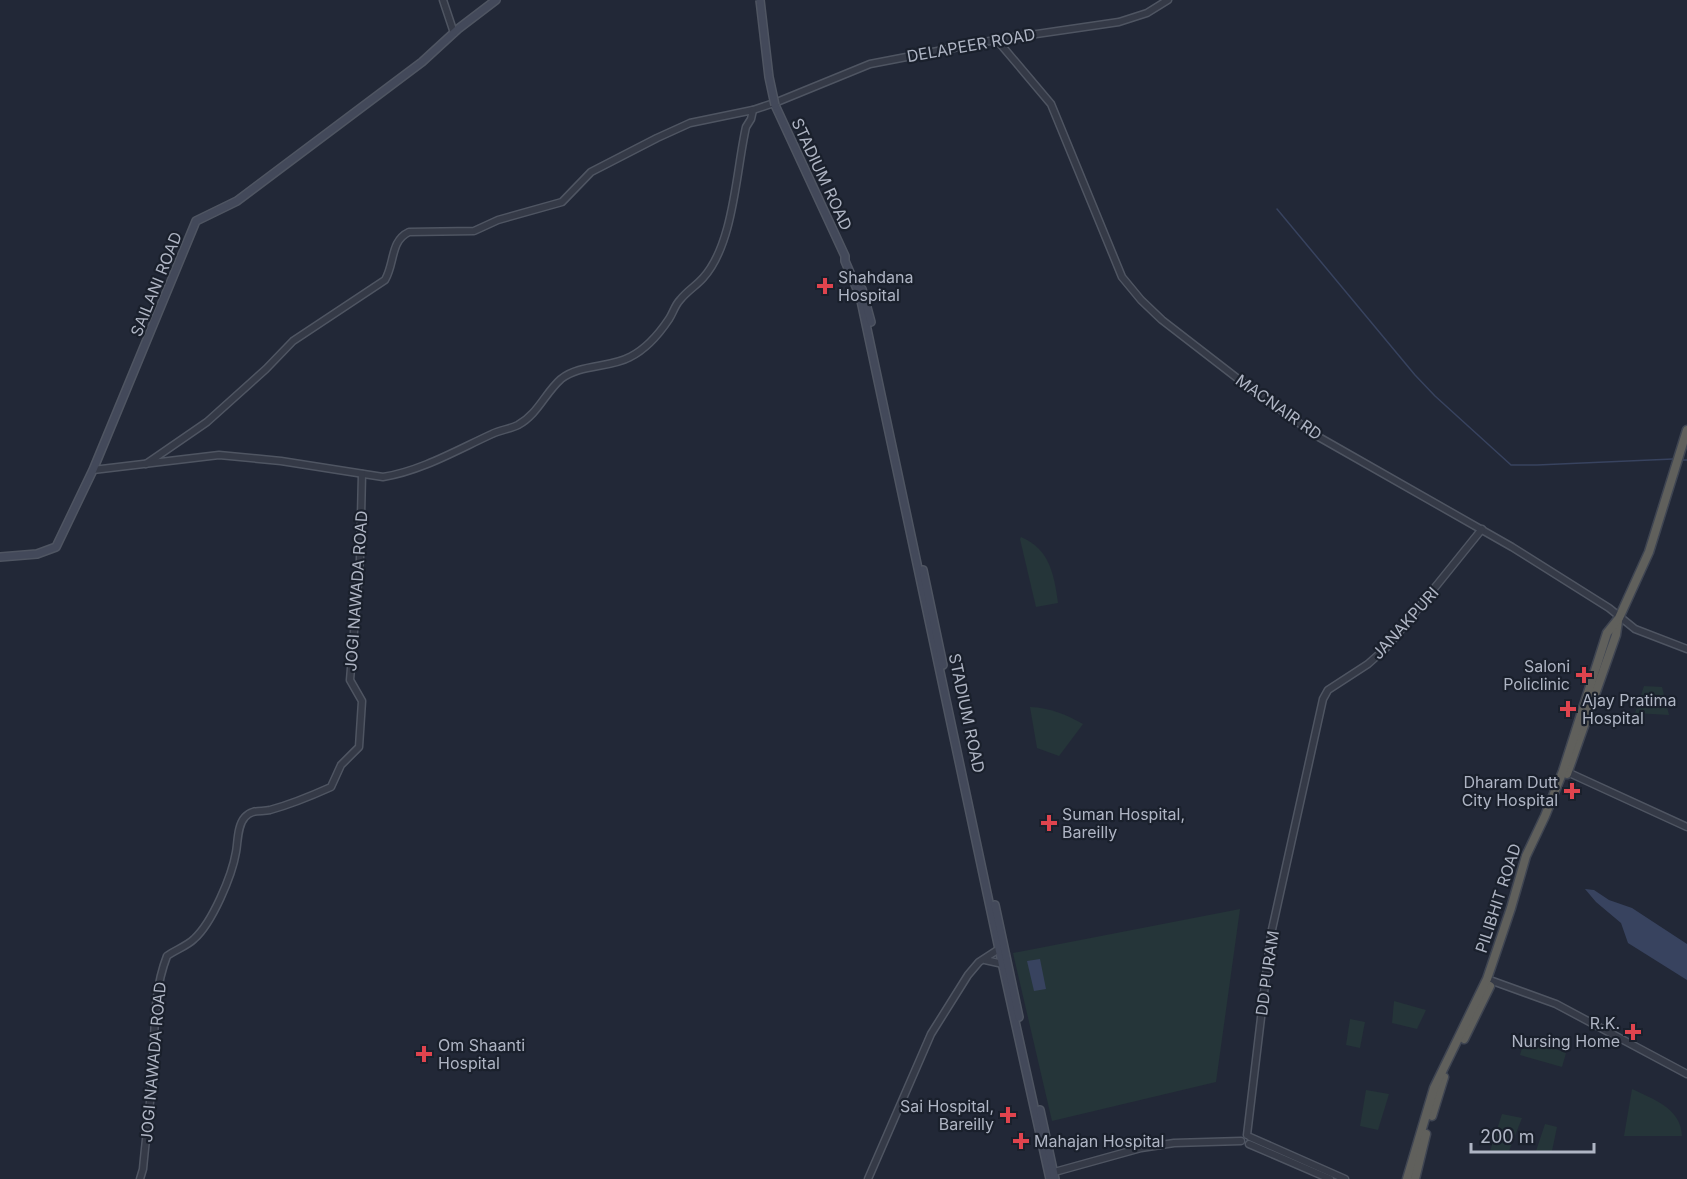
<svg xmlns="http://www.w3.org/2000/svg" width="1687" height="1179" font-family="Inter,sans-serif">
<rect width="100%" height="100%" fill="#222837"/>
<g fill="#253539">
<path d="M 1021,537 C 1050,549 1054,575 1058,603 L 1036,607 L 1020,539 Z"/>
<path d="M 1644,686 L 1662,687 L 1669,715 L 1635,713 Z"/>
<path d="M 1030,707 C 1051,708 1065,714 1083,724 L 1059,756 L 1037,748 Z"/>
<path d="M 1240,909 L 1216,1082 L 1052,1121 L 1013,953 Z"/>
<path d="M 1394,1001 L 1426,1010 L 1417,1029 L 1392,1023 Z"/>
<path d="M 1350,1019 L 1365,1022 L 1360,1048 L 1346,1045 Z"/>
<path d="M 1525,1037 L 1566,1053 L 1562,1067 L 1520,1055 Z"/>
<path d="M 1632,1089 C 1653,1099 1681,1108 1682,1136 L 1624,1136 Z"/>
<path d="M 1366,1090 L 1389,1094 L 1378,1130 L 1360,1126 Z"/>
<path d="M 1502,1114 L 1522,1118 L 1509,1151 L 1490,1151 Z"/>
<path d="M 1545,1124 L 1557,1127 L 1552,1151 L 1536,1151 Z"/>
</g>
<g fill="#38435f">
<path d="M 1585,889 L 1594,890 L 1609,900 L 1632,908 L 1687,944 L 1687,980 L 1628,943 L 1621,923 L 1596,902 Z"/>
<path d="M 1040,959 L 1046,989 L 1034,991 L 1027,961 Z"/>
</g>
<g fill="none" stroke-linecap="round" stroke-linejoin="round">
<g stroke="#38435f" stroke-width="1.5">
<path d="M 1277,209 L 1415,375 L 1435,396 L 1511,465 L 1537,465 L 1673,459"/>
<path d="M 1681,460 L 1687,460"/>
</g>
<g stroke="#4f5562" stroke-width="9">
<g id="tertiary">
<path d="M 443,0 L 454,33"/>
<path d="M 997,40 L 1051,104 L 1122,277 L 1141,300 L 1162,320 L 1246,385 L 1317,436 L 1512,547 L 1609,608 L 1635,629 L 1687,649"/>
<path d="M 146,464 L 207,422 L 266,369 L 293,341 L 385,280 C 395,263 390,241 409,232 L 474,231 L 498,220 L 562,202 L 591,172 L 657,138 L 690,123 L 753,110 L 777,102 L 870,64 L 995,40 L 1119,22 L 1147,13 L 1168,0"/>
<path d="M 93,470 L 219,455 L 281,461 L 383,477 C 421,471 457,450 492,434 C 500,430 510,429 518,425 C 538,414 545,393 561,379 C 580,364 610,368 630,357 C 646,349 659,334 669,319 C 673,313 675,305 680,300 C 687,291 696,286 703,278 C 734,244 736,171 746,127 L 751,119 L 753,110"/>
<path d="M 1565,771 L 1687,827"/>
<path d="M 985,960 L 1003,964 L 1007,963"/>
<path d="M 1487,979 L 1556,1004 L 1687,1074"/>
<path d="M 1247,1135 L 1271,934 L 1323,699 L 1328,690 L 1368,664 L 1387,647 L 1482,529"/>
<path d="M 1250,1137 L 1345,1179"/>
<path d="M 1249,1144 L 1330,1179"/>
<path d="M 1051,1173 L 1141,1148 L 1174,1143 L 1241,1141"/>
<path d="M 140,1179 L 143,1169 C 146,1135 151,1101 153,1066 C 155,1029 153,992 167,956 C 175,950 187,946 194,939 C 212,923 232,876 236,852 C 238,842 237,826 245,817 C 252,809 261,812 270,810 C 292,804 311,796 331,787 L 341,765 L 359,747 L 362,701 L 350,680 L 360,559 L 362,474"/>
<path d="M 868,1179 L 931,1034 L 968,975 L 979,962 L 999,949 L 1003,949"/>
</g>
</g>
<g stroke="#4f5562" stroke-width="10">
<g id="secondary">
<path d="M 775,105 L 845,256 L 845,261 L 860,296 L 999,949 L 1050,1179"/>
<path d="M 862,289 L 871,322"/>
<path d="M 0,557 L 37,554 L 56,547 L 93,470 L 196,221 L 237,201 L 422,62 L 458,29 L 496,0"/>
<path d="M 923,570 L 943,665"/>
<path d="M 995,905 L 1019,1017"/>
<path d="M 1040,1110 L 1055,1179"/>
</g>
</g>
<g stroke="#3f4552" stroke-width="11">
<g id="trunk">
<path d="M 1567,774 L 1616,635 L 1618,621"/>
<path d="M 1464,1039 L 1490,986"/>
<path d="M 1432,1116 L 1444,1077"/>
<path d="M 1407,1179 L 1434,1088 L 1487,979 L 1511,908 L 1526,856 L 1545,816 L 1563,771 L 1607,633 L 1619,618 L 1649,552 L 1687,430"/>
<path d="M 1415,1179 L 1426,1134"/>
</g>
</g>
<use href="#tertiary" stroke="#353a47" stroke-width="6"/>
<use href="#secondary" stroke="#43495a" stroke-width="7"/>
<use href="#trunk" stroke="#60605c" stroke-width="8"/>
<g stroke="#4f5562" stroke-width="10" stroke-linecap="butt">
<path id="secondary-bridge" d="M 760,0 L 769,77 L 775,105"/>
</g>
<use href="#secondary-bridge" stroke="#43495a" stroke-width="7"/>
</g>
<g fill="#e0444e" stroke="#1a202c" stroke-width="2">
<path d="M822 277h6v6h6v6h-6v6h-6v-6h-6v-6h6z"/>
<path d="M1581 666h6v6h6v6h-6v6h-6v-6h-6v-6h6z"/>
<path d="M1565 700h6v6h6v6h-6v6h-6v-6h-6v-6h6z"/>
<path d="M1569 782h6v6h6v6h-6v6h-6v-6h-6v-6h6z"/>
<path d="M1046 814h6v6h6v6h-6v6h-6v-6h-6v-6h6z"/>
<path d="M1630 1023h6v6h6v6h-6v6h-6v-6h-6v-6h6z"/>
<path d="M421 1045h6v6h6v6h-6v6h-6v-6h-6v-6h6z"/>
<path d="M1005 1106h6v6h6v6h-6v6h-6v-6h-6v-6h6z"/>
<path d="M1018 1132h6v6h6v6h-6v6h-6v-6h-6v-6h6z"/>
</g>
<g text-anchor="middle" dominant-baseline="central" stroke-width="4.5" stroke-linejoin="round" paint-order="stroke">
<g font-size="16" fill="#afb5c4" stroke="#1a202c">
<text transform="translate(971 45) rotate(-10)">DELAPEER ROAD</text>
<text transform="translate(822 174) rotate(65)">STADIUM ROAD</text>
<text transform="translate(156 284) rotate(-68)">SAILANI ROAD</text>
<text transform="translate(1279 407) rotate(35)">MACNAIR RD</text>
<text transform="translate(356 591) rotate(-86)">JOGI NAWADA ROAD</text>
<text transform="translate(1405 623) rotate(-48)">JANAKPURI</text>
<text transform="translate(967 713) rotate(78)">STADIUM ROAD</text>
<text transform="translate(1498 898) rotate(-72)">PILIBHIT ROAD</text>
<text transform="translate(1267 973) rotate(-82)">DD PURAM</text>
<text transform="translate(153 1062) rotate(-85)">JOGI NAWADA ROAD</text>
</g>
<g font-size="16" fill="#afb5c4" stroke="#1a202c" text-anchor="start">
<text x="838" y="277">Shahdana<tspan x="838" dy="18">Hospital</tspan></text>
<text x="1570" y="666" text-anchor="end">Saloni<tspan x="1570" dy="18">Policlinic</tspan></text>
<text x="1582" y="700">Ajay Pratima<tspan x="1582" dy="18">Hospital</tspan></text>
<text x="1558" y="782" text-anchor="end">Dharam Dutt<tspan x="1558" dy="18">City Hospital</tspan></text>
<text x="1062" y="814">Suman Hospital,<tspan x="1062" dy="18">Bareilly</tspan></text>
<text x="1620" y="1023" text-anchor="end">R.K.<tspan x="1620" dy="18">Nursing Home</tspan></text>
<text x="438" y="1045">Om Shaanti<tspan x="438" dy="18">Hospital</tspan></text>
<text x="994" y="1106" text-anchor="end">Sai Hospital,<tspan x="994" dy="18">Bareilly</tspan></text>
<text x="1034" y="1141">Mahajan Hospital</text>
</g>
</g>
<path d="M1471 1143v9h123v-9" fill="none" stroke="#afb5c4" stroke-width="3"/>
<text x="1480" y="1143" font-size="18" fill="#afb5c4" stroke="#1a202c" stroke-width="4.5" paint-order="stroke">200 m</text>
</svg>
